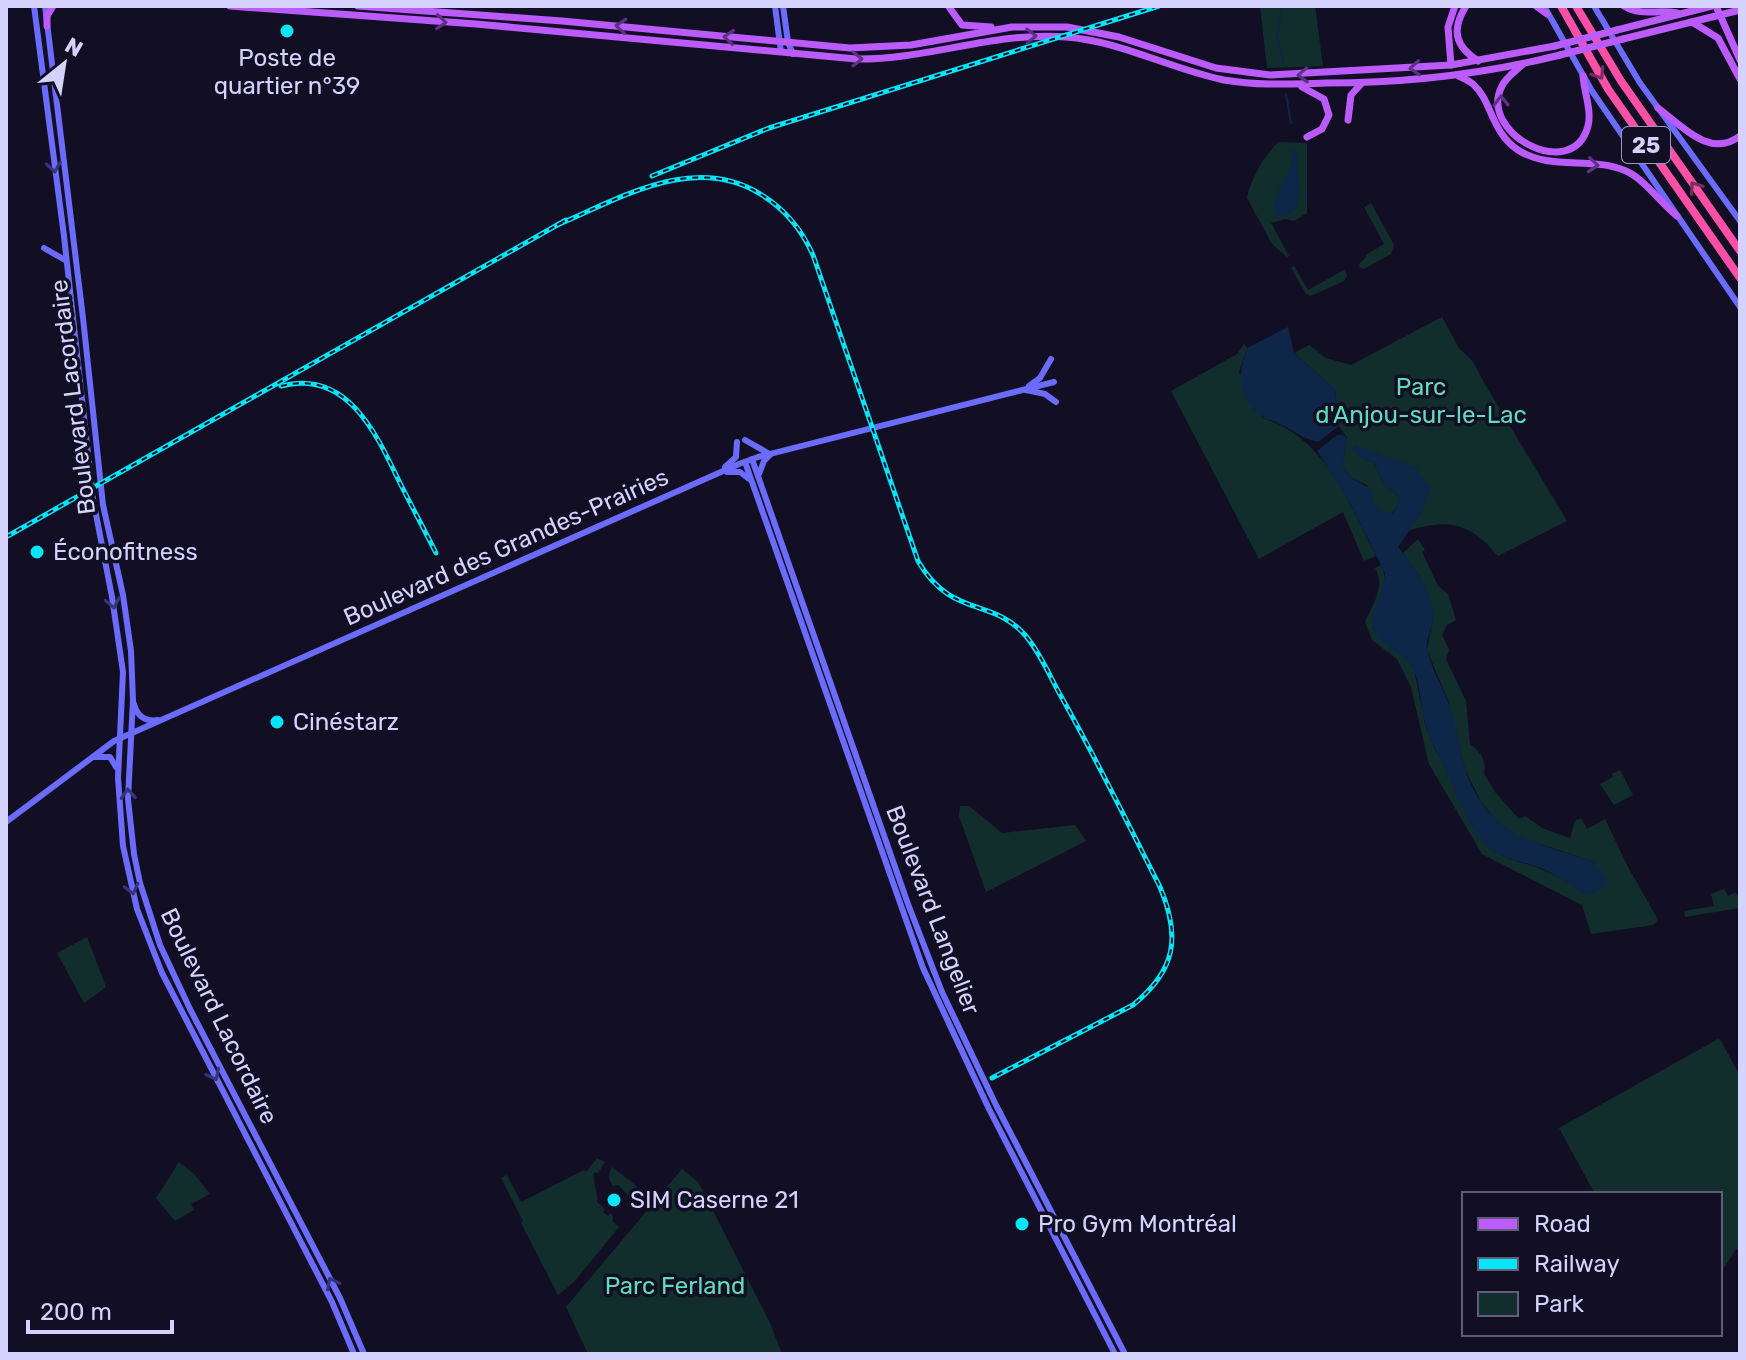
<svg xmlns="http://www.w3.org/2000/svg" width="1746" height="1360" font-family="Rubik,sans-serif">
<rect width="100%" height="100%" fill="#120f24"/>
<g fill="#122e2c">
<path d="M 1260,6 L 1315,6 L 1323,66 L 1267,68 Z"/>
<path d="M 1279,142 L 1307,143 L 1307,213 L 1294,221 L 1285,219 L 1271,223 L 1289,256 L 1287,257 L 1272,244 L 1247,198 C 1250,181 1265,153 1279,142 Z"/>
<path d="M 1371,203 L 1394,245 L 1391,254 L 1364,269 L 1359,267 L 1360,263 L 1366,257 L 1366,255 L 1384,244 L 1364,207 Z"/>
<path d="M 1294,266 L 1308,290 L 1344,270 L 1347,275 L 1344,281 L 1311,296 L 1306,294 L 1291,268 Z"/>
<path d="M 1442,317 L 1459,348 L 1474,363 L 1483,381 L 1567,521 L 1498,556 C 1470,523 1449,518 1408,531 L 1421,513 L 1368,451 L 1354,445 L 1362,458 L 1374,463 L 1383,484 L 1398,496 L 1398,505 L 1392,513 L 1383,513 L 1374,503 L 1367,485 L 1352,478 L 1342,465 L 1347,438 L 1339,426 L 1335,389 L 1294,353 L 1309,345 L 1326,358 L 1351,365 Z"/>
<path d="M 1244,344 L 1247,348 L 1239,372 L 1262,418 C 1324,436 1349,502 1376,556 L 1364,561 L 1343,512 L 1259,559 L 1171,391 L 1237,354 Z"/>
<path d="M 1418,539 L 1425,550 L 1422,552 L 1438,586 L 1448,594 L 1456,620 L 1447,625 L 1442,635 L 1449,650 L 1446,659 L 1466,701 L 1470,744 C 1480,751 1487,761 1484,774 L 1495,792 L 1519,819 L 1525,816 L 1544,829 L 1570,838 L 1575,821 L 1581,818 L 1587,829 L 1605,819 L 1628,867 L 1656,916 L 1657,921 L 1653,925 L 1591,934 L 1582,905 L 1482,854 L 1429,764 L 1411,687 L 1397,659 L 1372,640 L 1365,622 C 1373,605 1386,585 1375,568 L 1381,565 C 1390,582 1380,592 1376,609 C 1374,617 1376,627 1377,635 L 1406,658 L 1414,670 L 1425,724 L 1435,749 L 1490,849 L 1507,858 L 1536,867 L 1559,877 L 1585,894 L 1595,862 L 1519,837 L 1499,824 L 1481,802 L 1465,769 L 1448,700 L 1427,650 L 1433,620 L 1420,576 L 1403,553 Z"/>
<path d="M 1620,770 L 1633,795 L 1614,805 L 1600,784 L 1613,777 L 1612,774 Z"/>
<path d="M 960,806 L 969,806 L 1002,833 L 1075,825 L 1086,841 L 986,892 L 959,816 Z"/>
<path d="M 1724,889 L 1728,896 L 1735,892 L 1740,901 L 1740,908 L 1685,917 L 1684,911 L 1714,906 L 1711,894 Z"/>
<path d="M 87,937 L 106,987 L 84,1003 L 57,953 Z"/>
<path d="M 1718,1039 L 1721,1041 L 1740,1076 L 1740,1251 L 1736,1249 L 1721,1272 L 1720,1278 L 1720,1194 L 1595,1194 L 1559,1128 Z"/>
<path d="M 597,1158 L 605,1162 L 598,1173 L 594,1172 C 592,1184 599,1192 597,1202 L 605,1209 L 603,1212 L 608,1216 L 610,1213 L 613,1216 L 613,1222 L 619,1227 L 574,1282 L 558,1295 L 521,1223 L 523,1221 L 501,1178 L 507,1175 L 521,1202 L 584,1170 L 586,1172 Z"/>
<path d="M 179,1162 L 194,1174 L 210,1194 L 191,1204 L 194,1210 L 175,1221 L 156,1198 Z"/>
<path d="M 612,1167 L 644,1192 L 637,1204 L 618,1185 L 613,1186 C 608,1179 608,1174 612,1167 Z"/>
<path d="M 682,1169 L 698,1182 L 702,1189 L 770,1323 L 782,1354 L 588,1354 L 566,1307 Z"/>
</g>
<g fill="#0e2648">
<path d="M 1297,150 C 1298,157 1297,163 1298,170 C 1299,189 1306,216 1278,216 C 1267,197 1287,183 1291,165 C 1292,163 1292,153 1292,151 Z"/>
<path d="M 1288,327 L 1294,353 L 1335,389 L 1339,426 L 1318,442 C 1302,439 1293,430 1278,423 C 1273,420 1265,420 1261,416 C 1236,396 1238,375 1247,348 Z"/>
<path d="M 1337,435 L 1343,435 L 1347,438 L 1342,465 L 1352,478 L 1372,490 L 1374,503 L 1383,512 L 1393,513 L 1398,505 L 1398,496 L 1383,484 L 1374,463 L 1362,458 L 1352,450 L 1354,445 L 1415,467 L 1430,488 L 1421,513 L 1398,547 C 1415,566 1433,591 1433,618 C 1433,628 1426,638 1427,648 C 1430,669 1446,691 1451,711 C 1457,729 1459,747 1464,765 C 1485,836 1534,842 1595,862 L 1594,866 L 1600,868 L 1608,885 L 1592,894 L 1587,892 L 1585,895 C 1570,884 1555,874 1538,867 C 1521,861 1502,859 1488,847 C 1467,827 1459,798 1447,773 C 1439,756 1430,740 1425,723 C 1420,706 1421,685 1413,669 C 1405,652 1382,648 1374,632 C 1367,614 1385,591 1385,573 L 1351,505 L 1317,451 Z"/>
</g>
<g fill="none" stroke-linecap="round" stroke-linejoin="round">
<g stroke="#0e2648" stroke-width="2">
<path d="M 1282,6 L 1277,37 L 1284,63"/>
<path d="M 1286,94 L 1291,123"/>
</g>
<g stroke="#6b6bfc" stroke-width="6">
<path d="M 34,6 L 64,236 L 93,499 L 112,597 L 123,672 L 118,778 L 123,846 L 137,909 L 162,973 L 332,1302 L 354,1354"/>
<path d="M 45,6 L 83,318 L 103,505 L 123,595 L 131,651 L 133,700 L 128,799 L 134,854 L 140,883 L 160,945 L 190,1009 L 340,1298 L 364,1354"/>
<path d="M 775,6 L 781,52"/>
<path d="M 783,6 L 788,42 L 793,54"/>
<path d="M 1544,6 L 1592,91 L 1740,307"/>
<path d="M 1594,6 L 1640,83 L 1740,221"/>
<path d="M 44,248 L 65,260"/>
<path d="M 1029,386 L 1040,378 L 1051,359"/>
<path d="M 1026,390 L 1045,394 L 1056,402"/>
<path d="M 745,440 L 768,453"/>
<path d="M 752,459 L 908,904 L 942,992 L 996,1105 L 1125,1354"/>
<path d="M 745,462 L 923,968 L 989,1109 L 1115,1354"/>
<path d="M 725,467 L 736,457 L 737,442"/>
<path d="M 727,472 L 740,472 L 749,479"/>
<path d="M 759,474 L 764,461 L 771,454"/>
<path d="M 134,704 C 137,716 145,722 158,720"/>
<path d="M 94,757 L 110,757 L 116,767"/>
<path d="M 6,822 L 114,741 L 739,464 L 758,457 L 1054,382"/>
</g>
<g stroke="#bc5bfc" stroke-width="7">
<path d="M 230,6 L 476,24 L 856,59 C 927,60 995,31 1066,37 C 1121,41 1170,69 1224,80 C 1259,86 1291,84 1326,83 C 1405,83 1484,74 1560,55"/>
<path d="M 358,6 L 562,21 L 850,48 L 911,45 L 1012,27 L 1067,27 L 1119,37 L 1216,68 L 1270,75 L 1451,65 L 1555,46"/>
<path d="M 1466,6 C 1451,30 1455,46 1478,61"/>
<path d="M 1536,6 L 1547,14"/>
<path d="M 1624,6 C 1642,17 1657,9 1677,13"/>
<path d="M 1716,6 L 1740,60"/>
<path d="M 949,7 L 962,25 L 991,27"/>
<path d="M 1692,22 L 1718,38 L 1740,79"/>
<path d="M 47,26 L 47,16 L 53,6"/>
<path d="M 1617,30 L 1712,6"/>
<path d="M 1623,39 L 1740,10"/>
<path d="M 1523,64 C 1516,71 1506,77 1502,86 C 1477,133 1573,184 1588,126 C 1592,111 1584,92 1583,76"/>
<path d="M 1451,65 L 1448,27 L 1455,6"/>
<path d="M 1457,75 C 1462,78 1468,80 1473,84 C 1492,101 1491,132 1518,150 C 1550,171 1592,156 1626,171 C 1643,178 1661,203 1677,216"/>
<path d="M 1302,87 L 1324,99 L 1329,115 L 1322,129 L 1307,137"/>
<path d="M 1658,108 C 1682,126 1710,159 1740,136"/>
<path d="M 1348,120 L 1351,95 L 1362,83"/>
</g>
<g stroke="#fc4fa6" stroke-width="8">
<path d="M 1561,6 L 1608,89 L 1740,278"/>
<path d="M 1576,6 L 1621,81 L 1740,251"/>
</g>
<g stroke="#04e5f8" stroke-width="5">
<g id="rail">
<path d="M 652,176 L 769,128 L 1159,6"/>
<path d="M 557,225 C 621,198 695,152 762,195 C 786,210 802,230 813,255 L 918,561 C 951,618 993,598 1025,635 C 1040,652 1050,677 1062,698 C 1097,760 1128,824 1160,887 C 1181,937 1176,970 1133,1005 L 992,1078"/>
<path d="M 281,386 C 347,369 376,433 399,481 C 411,505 424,529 436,553"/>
<path d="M 6,537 L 566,220"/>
</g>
</g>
<use href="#rail" stroke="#120f24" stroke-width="2" stroke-dasharray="6" stroke-linecap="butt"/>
<g stroke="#bc5bfc" stroke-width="7">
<path d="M 1555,46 L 1617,30"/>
<path d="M 1560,55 L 1623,39"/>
</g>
</g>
<defs><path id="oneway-chevron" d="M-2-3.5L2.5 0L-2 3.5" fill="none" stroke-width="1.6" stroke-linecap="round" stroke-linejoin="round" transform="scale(2)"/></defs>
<g stroke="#5e3185">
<use href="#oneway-chevron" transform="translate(441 22) rotate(4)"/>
<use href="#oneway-chevron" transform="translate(621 26) rotate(-175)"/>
<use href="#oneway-chevron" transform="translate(1031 36) rotate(-1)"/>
<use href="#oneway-chevron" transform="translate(729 37) rotate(-175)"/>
<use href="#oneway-chevron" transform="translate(857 59) rotate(1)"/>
<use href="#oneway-chevron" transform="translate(1415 68) rotate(176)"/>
<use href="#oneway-chevron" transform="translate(1303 75) rotate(178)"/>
<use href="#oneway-chevron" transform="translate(1501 101) rotate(-91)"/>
<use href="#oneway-chevron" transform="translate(1593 165) rotate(5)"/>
</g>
<g stroke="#7b2c5e">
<use href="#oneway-chevron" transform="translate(1599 74) rotate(58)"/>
<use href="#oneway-chevron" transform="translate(1695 187) rotate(-125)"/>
</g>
<g stroke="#36347a">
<use href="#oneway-chevron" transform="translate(54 167) rotate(82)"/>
<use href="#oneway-chevron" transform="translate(113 603) rotate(79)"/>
<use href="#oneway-chevron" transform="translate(128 794) rotate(-93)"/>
<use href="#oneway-chevron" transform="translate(132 889) rotate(76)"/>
<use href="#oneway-chevron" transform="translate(214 1075) rotate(63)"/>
<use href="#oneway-chevron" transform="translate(332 1283) rotate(-117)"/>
</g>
<g fill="#04e5f8" stroke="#120f24" stroke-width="3">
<circle cx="287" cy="31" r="8"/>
<circle cx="37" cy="552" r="8"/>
<circle cx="277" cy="722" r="8"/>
<circle cx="614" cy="1200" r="8"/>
<circle cx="1022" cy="1224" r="8"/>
</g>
<g text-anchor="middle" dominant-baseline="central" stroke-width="7" stroke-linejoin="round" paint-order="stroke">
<rect fill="#120f24" stroke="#9b98bd" stroke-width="2" x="1622" y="127" width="48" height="36" rx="6"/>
<g font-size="22" font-weight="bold" fill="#d6d2fe">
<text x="1646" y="145">25</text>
</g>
<g font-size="24" fill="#d6d2fe" stroke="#120f24" text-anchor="start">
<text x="287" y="58" text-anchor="middle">Poste de<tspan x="287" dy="28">quartier n°39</tspan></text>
<text x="53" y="552">Éconofitness</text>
<text x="293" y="722">Cinéstarz</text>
<text x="630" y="1200">SIM Caserne 21</text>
<text x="1038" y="1224">Pro Gym Montréal</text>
</g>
<g font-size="24" fill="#5fddbb" stroke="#120f24">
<text x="1421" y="387">Parc<tspan x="1421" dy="28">d'Anjou-sur-le-Lac</tspan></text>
<text x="675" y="1286">Parc Ferland</text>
</g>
<g font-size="24" fill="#d6d2fe" stroke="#120f24">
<text transform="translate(73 397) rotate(-97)">Boulevard Lacordaire</text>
<text transform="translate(506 547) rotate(-24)">Boulevard des Grandes-Prairies</text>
<text transform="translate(933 910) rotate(69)">Boulevard Langelier</text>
<text transform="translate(219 1016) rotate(64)">Boulevard Lacordaire</text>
</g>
</g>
<rect width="1746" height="1360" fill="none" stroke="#d6d2fe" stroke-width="16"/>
<rect x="1462" y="1192" width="260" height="144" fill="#120f24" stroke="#605d7b" stroke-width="2"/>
<rect x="1478" y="1218" width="40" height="12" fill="#bc5bfc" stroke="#605d7b" stroke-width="2"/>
<text x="1534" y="1232" font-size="24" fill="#d6d2fe">Road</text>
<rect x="1478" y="1258" width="40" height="12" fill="#04e5f8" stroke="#605d7b" stroke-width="2"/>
<text x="1534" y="1272" font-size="24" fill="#d6d2fe">Railway</text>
<rect x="1478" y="1292" width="40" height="24" fill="#122e2c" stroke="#605d7b" stroke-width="2"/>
<text x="1534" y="1312" font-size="24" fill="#d6d2fe">Park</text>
<g transform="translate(64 64) rotate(30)" stroke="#120f24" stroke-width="6" paint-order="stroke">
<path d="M0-6L14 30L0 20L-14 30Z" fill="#d6d2fe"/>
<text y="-12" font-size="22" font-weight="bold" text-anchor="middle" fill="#d6d2fe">N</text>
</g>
<path d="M28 1320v12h144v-12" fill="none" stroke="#d6d2fe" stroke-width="4"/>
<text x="40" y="1320" font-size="24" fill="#d6d2fe" stroke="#120f24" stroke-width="6" paint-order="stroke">200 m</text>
</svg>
